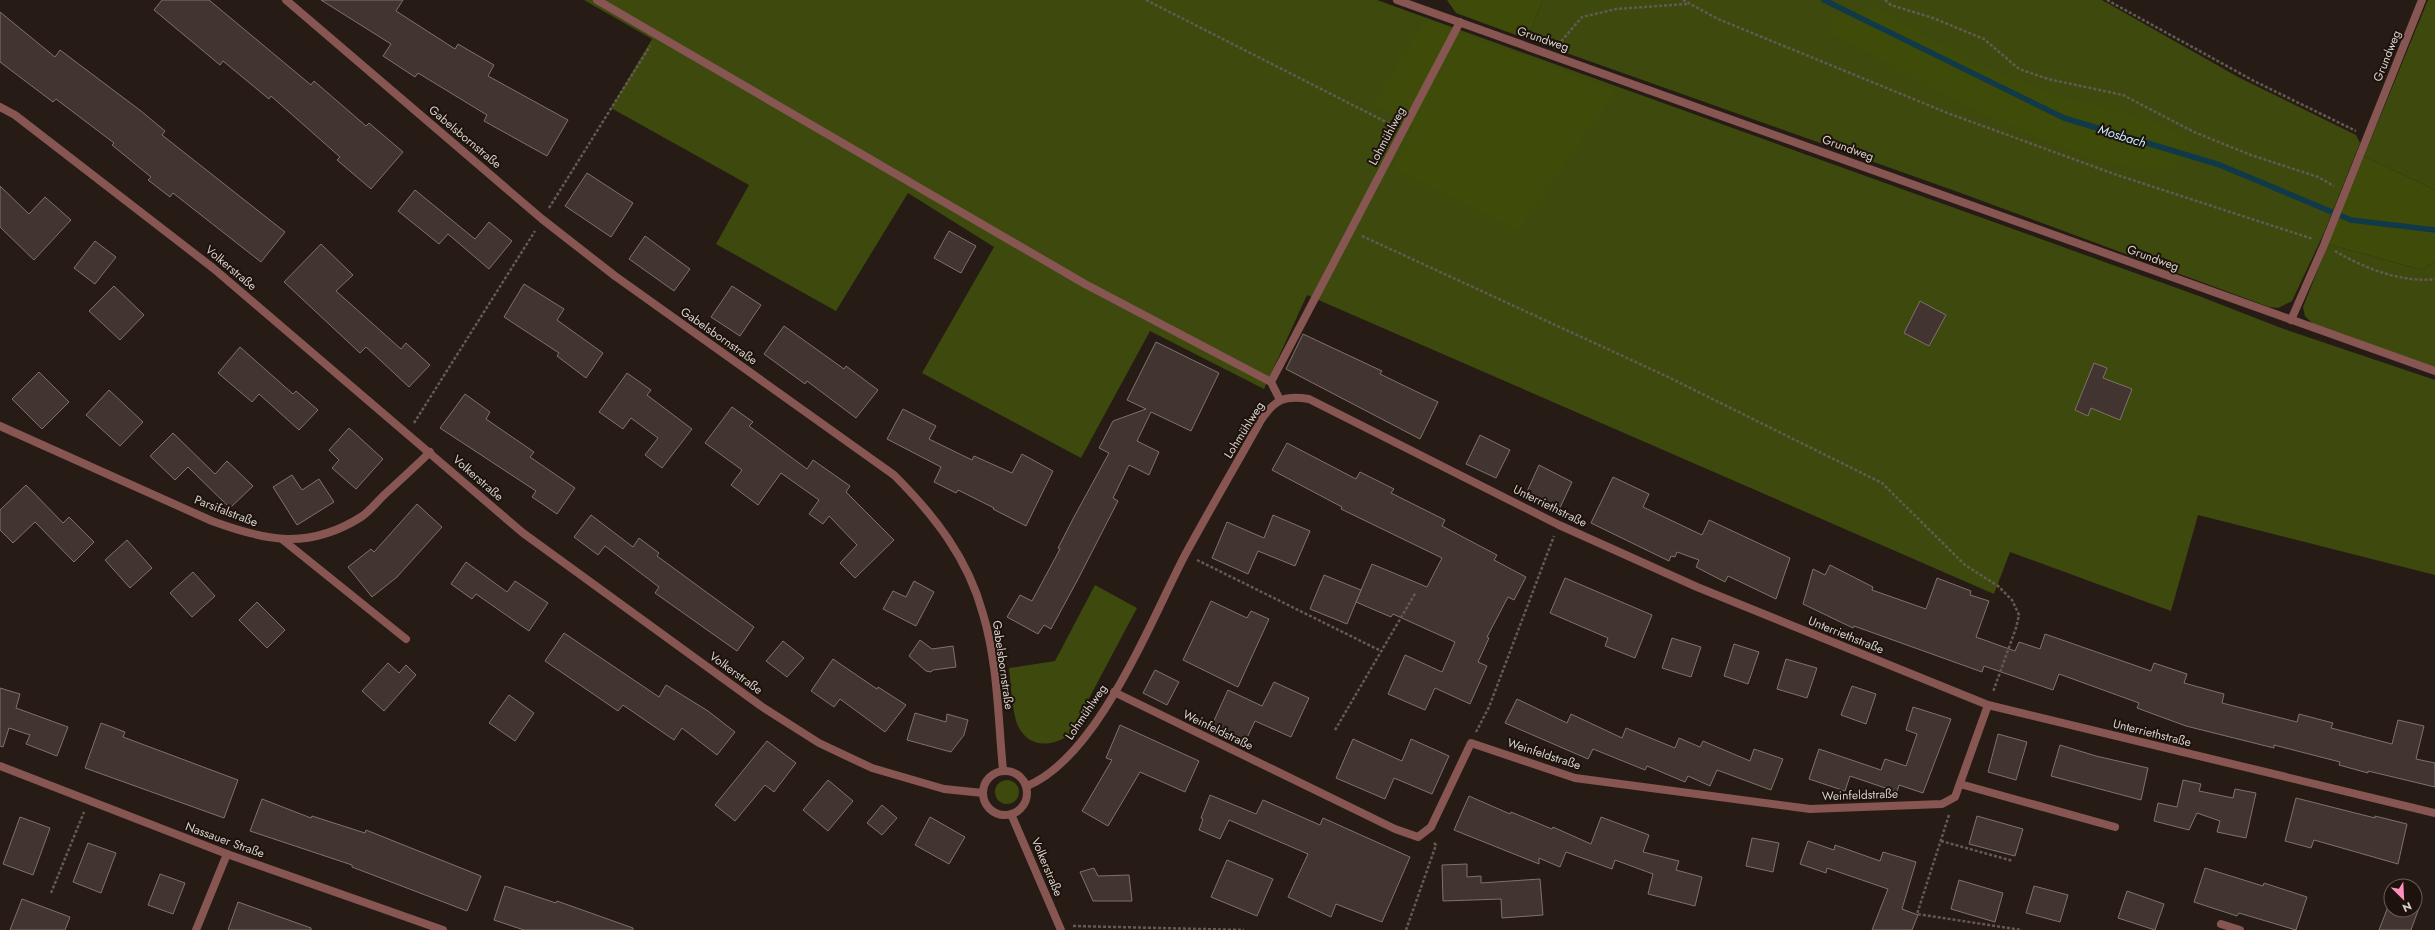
<svg xmlns="http://www.w3.org/2000/svg" width="2435" height="930" font-family="Jost,sans-serif">
<rect width="100%" height="100%" fill="#261c15"/>
<g fill="#3d490d">
<path d="M 584,0 L 1377,0 L 2199,296 L 2281,328 L 2435,380 L 2435,575 L 2198,515 L 2171,611 L 2010,552 L 1994,594 L 1307,295 L 1264,389 L 1150,331 L 1081,458 L 922,373 L 994,247 L 908,193 L 836,311 L 716,244 L 749,185 L 611,108 L 652,39 Z"/>
<path d="M 1543,0 L 2102,0 L 2238,77 L 2356,135 L 2360,143 L 2324,233 L 2292,301 L 2278,308 L 2269,307 L 1958,192 L 1527,39 Z"/>
<path d="M 2428,0 L 2435,0 L 2435,190 L 2364,156 Z"/>
<path d="M 2328,244 L 2422,270 L 2435,261 L 2435,367 L 2313,324 L 2305,316 L 2303,307 Z"/>
<path d="M 1095,585 L 1137,608 L 1070,734 C 1053,747 1029,749 1018,726 C 1012,712 1011,684 1009,668 L 1055,661 Z"/>
<circle cx="1007" cy="792" r="12"/>
</g>
<g fill="#3f4b08">
<path d="M 1447,0 L 1543,0 L 1527,39 L 1456,13 Z"/>
<path d="M 1874,6 L 1974,63 L 2051,93 L 2164,124 L 2189,143 L 2179,167 L 2149,171 L 2092,160 L 1981,114 L 1828,32 L 1833,17 Z"/>
<path d="M 1425,20 L 1617,90 L 1518,231 L 1394,169 L 1414,125 L 1373,104 Z"/>
<path d="M 2364,156 L 2435,190 L 2435,261 L 2422,270 L 2328,244 Z"/>
</g>
<g fill="none" stroke-linecap="round" stroke-linejoin="round">
<path stroke="#103949" stroke-width="5.5" d="M 1824,0 L 2064,118 L 2220,165 L 2351,220 L 2435,230"/>
</g>
<g fill="#423430" stroke="#80716c">
<path d="M 162,0 L 209,0 L 311,85 L 314,81 L 366,126 L 369,123 L 403,152 L 371,189 L 337,160 L 340,157 L 271,96 L 269,99 L 223,61 L 220,65 L 154,10 Z"/>
<path d="M 321,0 L 403,0 L 396,11 L 455,49 L 458,44 L 494,65 L 488,76 L 568,120 L 547,156 L 484,121 L 487,115 L 418,73 L 415,77 L 383,56 L 391,44 Z"/>
<path d="M 0,12 L 55,57 L 60,50 L 141,111 L 165,131 L 162,135 L 285,232 L 261,262 L 173,193 L 170,197 L 148,180 L 151,177 L 112,145 L 114,143 L 56,99 L 53,102 L 0,62 Z"/>
<path d="M 587,173 L 633,203 L 611,237 L 565,206 Z"/>
<path d="M 0,186 L 29,214 L 45,197 L 71,220 L 34,260 L 0,227 Z"/>
<path d="M 415,190 L 475,239 L 489,222 L 512,241 L 489,269 L 448,234 L 439,244 L 398,211 Z"/>
<path d="M 949,231 L 976,246 L 961,273 L 934,258 Z"/>
<path d="M 645,236 L 690,269 L 674,291 L 629,259 Z"/>
<path d="M 95,241 L 116,257 L 95,284 L 74,268 Z"/>
<path d="M 321,244 L 353,275 L 336,291 L 401,349 L 406,343 L 430,365 L 409,387 L 366,347 L 360,353 L 284,282 Z"/>
<path d="M 524,284 L 564,309 L 557,320 L 603,353 L 586,378 L 557,356 L 559,353 L 504,317 Z"/>
<path d="M 114,286 L 144,315 L 120,340 L 89,311 Z"/>
<path d="M 732,286 L 761,305 L 740,336 L 711,317 Z"/>
<path d="M 1920,301 L 1946,315 L 1929,346 L 1904,333 Z"/>
<path d="M 784,326 L 844,369 L 846,366 L 878,390 L 856,418 L 807,381 L 805,384 L 764,354 Z"/>
<path d="M 1303,334 L 1382,371 L 1380,374 L 1438,402 L 1420,439 L 1286,369 Z"/>
<path d="M 1156,342 L 1219,373 L 1191,431 L 1151,412 L 1137,441 L 1159,452 L 1149,475 L 1129,465 L 1113,498 L 1118,501 L 1077,581 L 1051,629 L 1044,625 L 1038,634 L 1007,617 L 1020,595 L 1032,601 L 1060,549 L 1058,548 L 1074,517 L 1109,453 L 1099,448 L 1113,421 L 1146,409 L 1127,400 Z"/>
<path d="M 240,347 L 293,394 L 296,391 L 318,410 L 299,430 L 259,394 L 252,402 L 218,373 Z"/>
<path d="M 2094,363 L 2107,368 L 2103,378 L 2132,389 L 2120,420 L 2091,408 L 2088,416 L 2075,410 Z"/>
<path d="M 39,372 L 69,402 L 42,429 L 12,399 Z"/>
<path d="M 627,373 L 651,390 L 647,395 L 692,429 L 662,468 L 645,455 L 658,438 L 631,418 L 623,429 L 599,412 Z"/>
<path d="M 109,390 L 143,422 L 120,446 L 86,415 Z"/>
<path d="M 465,394 L 490,412 L 486,419 L 534,452 L 530,457 L 575,488 L 557,514 L 532,497 L 536,491 L 440,428 Z"/>
<path d="M 732,407 L 753,422 L 749,426 L 807,469 L 813,460 L 850,486 L 846,492 L 894,540 L 855,578 L 840,563 L 857,545 L 829,516 L 823,524 L 809,514 L 819,500 L 781,473 L 758,505 L 731,485 L 742,470 L 705,443 Z"/>
<path d="M 903,409 L 936,426 L 929,439 L 972,460 L 974,456 L 1012,473 L 1022,454 L 1053,471 L 1026,526 L 993,509 L 994,508 L 958,490 L 956,493 L 934,482 L 941,467 L 887,439 Z"/>
<path d="M 349,428 L 383,459 L 356,489 L 332,468 L 339,460 L 329,450 Z"/>
<path d="M 173,433 L 215,474 L 227,461 L 253,486 L 230,508 L 188,467 L 175,480 L 150,456 Z"/>
<path d="M 1480,435 L 1510,450 L 1496,478 L 1466,464 Z"/>
<path d="M 1287,443 L 1356,479 L 1360,472 L 1394,489 L 1391,493 L 1445,520 L 1442,526 L 1497,555 L 1494,560 L 1526,577 L 1514,600 L 1508,597 L 1487,637 L 1489,638 L 1478,662 L 1487,666 L 1470,704 L 1435,688 L 1425,710 L 1388,694 L 1405,655 L 1442,672 L 1455,642 L 1393,614 L 1391,617 L 1356,602 L 1372,564 L 1427,587 L 1442,558 L 1341,509 L 1342,507 L 1272,470 Z"/>
<path d="M 1539,465 L 1572,482 L 1558,512 L 1525,496 Z"/>
<path d="M 292,475 L 302,490 L 319,479 L 334,502 L 297,525 L 273,487 Z"/>
<path d="M 1613,477 L 1649,494 L 1643,507 L 1702,535 L 1709,520 L 1790,558 L 1776,599 L 1728,576 L 1725,582 L 1696,567 L 1699,560 L 1677,552 L 1675,557 L 1671,556 L 1669,561 L 1591,523 Z"/>
<path d="M 26,485 L 63,523 L 69,517 L 94,542 L 74,562 L 35,522 L 13,543 L 0,530 L 0,510 Z"/>
<path d="M 417,504 L 442,527 L 397,577 L 372,597 L 348,567 L 371,549 L 374,552 Z"/>
<path d="M 591,515 L 633,547 L 639,538 L 659,553 L 657,556 L 754,627 L 737,651 L 655,593 L 659,587 L 605,546 L 598,555 L 574,537 Z"/>
<path d="M 1273,515 L 1310,531 L 1295,566 L 1258,551 L 1248,574 L 1212,558 L 1227,522 L 1264,538 Z"/>
<path d="M 127,540 L 152,568 L 130,588 L 105,560 Z"/>
<path d="M 466,562 L 507,592 L 515,581 L 548,603 L 529,631 L 476,594 L 472,599 L 451,584 Z"/>
<path d="M 1830,565 L 1873,587 L 1872,590 L 1926,609 L 1937,578 L 1971,591 L 1970,595 L 1989,601 L 1976,637 L 2015,651 L 2019,642 L 2040,649 L 2045,634 L 2151,671 L 2154,663 L 2187,674 L 2184,683 L 2224,694 L 2222,703 L 2297,722 L 2299,714 L 2333,723 L 2331,728 L 2392,744 L 2398,720 L 2424,726 L 2416,759 L 2435,763 L 2435,787 L 2368,771 L 2368,773 L 2339,765 L 2340,762 L 2274,745 L 2274,748 L 2186,726 L 2137,708 L 2139,703 L 2059,674 L 2053,690 L 1984,666 L 1982,672 L 1854,626 L 1853,628 L 1803,604 L 1813,569 L 1825,575 Z"/>
<path d="M 193,572 L 215,596 L 192,617 L 170,593 Z"/>
<path d="M 1324,575 L 1361,590 L 1347,624 L 1310,609 Z"/>
<path d="M 1565,578 L 1652,615 L 1635,658 L 1605,646 L 1608,638 L 1550,613 Z"/>
<path d="M 914,581 L 934,592 L 916,626 L 883,609 L 893,591 L 906,597 Z"/>
<path d="M 1211,601 L 1247,618 L 1251,611 L 1269,619 L 1238,687 L 1183,660 Z"/>
<path d="M 257,602 L 285,630 L 267,648 L 239,620 Z"/>
<path d="M 564,633 L 659,697 L 666,685 L 708,711 L 735,732 L 717,755 L 682,728 L 674,740 L 623,705 L 618,711 L 545,661 Z"/>
<path d="M 1672,638 L 1701,647 L 1691,677 L 1662,668 Z"/>
<path d="M 920,640 L 932,649 L 953,646 L 956,667 L 933,670 L 931,672 L 926,671 L 909,656 Z"/>
<path d="M 783,641 L 804,658 L 787,677 L 766,661 Z"/>
<path d="M 1734,644 L 1759,652 L 1748,684 L 1724,676 Z"/>
<path d="M 833,659 L 877,689 L 878,687 L 906,705 L 885,732 L 840,699 L 834,707 L 811,691 Z"/>
<path d="M 1786,659 L 1817,668 L 1807,698 L 1777,689 Z"/>
<path d="M 388,663 L 399,673 L 406,665 L 416,675 L 384,711 L 362,691 Z"/>
<path d="M 1155,670 L 1179,682 L 1167,705 L 1143,693 Z"/>
<path d="M 1274,682 L 1309,698 L 1291,737 L 1255,721 L 1245,742 L 1211,727 L 1228,690 L 1262,706 Z"/>
<path d="M 1852,686 L 1876,694 L 1866,724 L 1841,715 Z"/>
<path d="M 0,688 L 20,694 L 16,708 L 68,727 L 57,756 L 26,744 L 30,735 L 9,728 L 3,747 L 0,746 Z"/>
<path d="M 509,695 L 534,713 L 515,741 L 489,723 Z"/>
<path d="M 1517,699 L 1567,723 L 1571,714 L 1622,738 L 1626,728 L 1675,748 L 1679,738 L 1700,747 L 1703,741 L 1750,761 L 1754,749 L 1783,759 L 1771,790 L 1717,770 L 1710,786 L 1688,776 L 1685,782 L 1647,766 L 1645,770 L 1593,749 L 1588,759 L 1505,723 Z"/>
<path d="M 1913,707 L 1951,719 L 1923,793 L 1899,785 L 1897,792 L 1850,776 L 1845,791 L 1809,779 L 1819,749 L 1881,770 L 1885,759 L 1906,766 L 1917,734 L 1906,730 Z"/>
<path d="M 915,713 L 946,722 L 947,714 L 968,720 L 964,735 L 951,752 L 907,740 Z"/>
<path d="M 101,723 L 125,732 L 123,737 L 238,780 L 224,818 L 85,768 Z"/>
<path d="M 1120,725 L 1199,761 L 1185,792 L 1140,772 L 1108,826 L 1082,811 L 1112,760 L 1106,758 Z"/>
<path d="M 1998,734 L 2027,742 L 2016,780 L 1988,772 Z"/>
<path d="M 1353,739 L 1402,761 L 1411,739 L 1449,756 L 1432,794 L 1394,778 L 1385,799 L 1336,778 Z"/>
<path d="M 767,741 L 796,763 L 774,792 L 765,785 L 735,821 L 715,805 Z"/>
<path d="M 2060,745 L 2096,756 L 2148,768 L 2141,800 L 2051,776 Z"/>
<path d="M 828,780 L 853,801 L 828,831 L 803,810 Z"/>
<path d="M 2183,780 L 2201,784 L 2199,791 L 2233,798 L 2235,789 L 2256,793 L 2246,838 L 2217,832 L 2220,821 L 2197,813 L 2189,830 L 2154,821 L 2158,803 L 2177,807 Z"/>
<path d="M 1210,795 L 1256,814 L 1263,800 L 1320,825 L 1323,818 L 1410,857 L 1382,922 L 1336,904 L 1331,917 L 1288,897 L 1308,854 L 1229,820 L 1220,839 L 1199,830 L 1203,819 L 1201,818 Z"/>
<path d="M 1469,796 L 1510,814 L 1511,812 L 1552,829 L 1553,827 L 1591,844 L 1601,817 L 1649,835 L 1643,852 L 1679,861 L 1676,870 L 1702,877 L 1695,906 L 1648,894 L 1653,874 L 1615,860 L 1612,869 L 1566,852 L 1560,867 L 1539,858 L 1539,864 L 1454,830 Z"/>
<path d="M 2296,798 L 2375,818 L 2375,816 L 2407,824 L 2398,864 L 2314,840 L 2311,848 L 2285,841 Z"/>
<path d="M 262,799 L 311,818 L 312,816 L 365,833 L 366,830 L 481,876 L 467,911 L 352,867 L 352,865 L 250,831 Z"/>
<path d="M 882,805 L 897,818 L 882,835 L 867,823 Z"/>
<path d="M 1977,816 L 2023,829 L 2015,856 L 1969,844 Z"/>
<path d="M 20,817 L 50,828 L 33,875 L 3,864 Z"/>
<path d="M 930,817 L 965,837 L 949,864 L 915,845 Z"/>
<path d="M 1752,838 L 1779,843 L 1773,872 L 1746,866 Z"/>
<path d="M 1808,841 L 1834,850 L 1835,845 L 1880,861 L 1883,852 L 1916,862 L 1902,909 L 1918,915 L 1912,930 L 1872,930 L 1888,889 L 1827,868 L 1826,873 L 1800,864 Z"/>
<path d="M 88,843 L 116,853 L 101,893 L 73,882 Z"/>
<path d="M 1227,860 L 1273,879 L 1257,916 L 1211,897 Z"/>
<path d="M 1467,864 L 1467,877 L 1481,876 L 1481,883 L 1540,879 L 1543,915 L 1502,918 L 1501,899 L 1443,901 L 1442,865 Z"/>
<path d="M 1094,868 L 1098,876 L 1129,875 L 1132,901 L 1093,901 L 1080,872 Z"/>
<path d="M 2205,868 L 2263,886 L 2264,883 L 2307,897 L 2296,930 L 2239,913 L 2237,916 L 2194,902 Z"/>
<path d="M 160,874 L 185,883 L 173,914 L 148,905 Z"/>
<path d="M 1959,880 L 2003,893 L 1995,922 L 1951,909 Z"/>
<path d="M 505,886 L 556,903 L 557,901 L 633,928 L 633,930 L 524,930 L 494,920 Z"/>
<path d="M 2034,886 L 2068,895 L 2060,922 L 2026,913 Z"/>
<path d="M 2127,891 L 2164,904 L 2155,930 L 2118,918 Z"/>
<path d="M 22,899 L 70,917 L 65,930 L 10,930 Z"/>
<path d="M 2391,899 L 2391,910 L 2415,910 L 2415,903 L 2420,905 L 2411,930 L 2379,930 Z"/>
<path d="M 238,902 L 311,928 L 311,930 L 228,930 Z"/>
</g>
<g fill="none" stroke-linecap="round" stroke-linejoin="round">
<g stroke="#635a54" stroke-width="2.5" stroke-dasharray="3 2" stroke-linecap="butt">
<path d="M 1146,0 L 1392,125"/>
<path d="M 1683,0 L 1718,19 L 1950,114 L 2117,175 L 2313,239"/>
<path d="M 1885,0 L 1891,5 L 1933,18 L 1984,39 L 2019,69 L 2048,79 L 2123,95 L 2194,132 L 2251,155 L 2318,177 L 2334,186"/>
<path d="M 2107,0 L 2254,81 L 2356,131"/>
<path d="M 1558,45 L 1582,17 L 1616,9 L 1687,4"/>
<path d="M 549,208 L 650,46"/>
<path d="M 1362,236 L 1666,376 L 1882,483 L 1965,565 L 1998,586 L 2012,600 L 2019,615 L 2016,628 L 1993,692"/>
<path d="M 2335,251 C 2364,268 2401,283 2435,279"/>
<path d="M 414,423 L 535,231"/>
<path d="M 1197,560 L 1381,651"/>
<path d="M 1335,730 L 1416,592"/>
<path d="M 1476,732 L 1489,707 L 1554,536"/>
<path d="M 1949,815 L 1917,914 L 2022,930"/>
<path d="M 1941,841 L 2013,861"/>
<path d="M 51,893 L 84,812"/>
<path d="M 1073,926 L 1244,930"/>
<path d="M 1406,930 L 1436,845 L 1433,842"/>
</g>
<g stroke="#875652" stroke-width="8">
<path d="M 597,0 L 1085,284 L 1271,382"/>
<path d="M 1397,0 L 2435,371"/>
<path d="M 2291,320 L 2324,245 L 2422,0"/>
<path d="M 1280,400 L 1271,382 L 1460,22"/>
<path d="M 283,540 L 406,639"/>
<path d="M 1960,784 L 2115,827"/>
<path d="M 2221,924 L 2240,930"/>
</g>
<g stroke="#875652" stroke-width="8">
<path d="M 286,0 L 542,219 L 615,276 L 894,475 C 934,515 968,558 983,614 C 998,664 998,719 1003,770"/>
<path d="M 0,107 L 15,115 L 213,268 L 523,533 L 761,706 L 819,743 L 872,768 L 944,789 L 983,793"/>
<path d="M 0,426 L 212,521 C 266,541 309,550 361,517 C 369,512 376,503 383,496 C 399,481 415,467 430,452"/>
<path d="M 1114,692 L 1395,829 L 1418,837 L 1431,827 L 1471,743 L 1575,778 L 1810,809 L 1942,804 L 1955,797 L 1988,705"/>
<path d="M 0,766 L 227,854 L 443,930"/>
<circle cx="1005" cy="793" r="22"/>
<path d="M 1027,786 C 1098,757 1150,622 1185,555 C 1210,509 1236,465 1261,420 C 1275,399 1285,395 1309,399 L 1559,525 L 1697,587 L 1988,705 L 2435,813"/>
<path d="M 1011,814 L 1061,930"/>
<path d="M 196,930 L 227,854"/>
</g>
</g>
<g text-anchor="middle" dominant-baseline="central" stroke-width="4" stroke-linejoin="round" paint-order="stroke">
<g font-size="12" fill="#d9d1cd" stroke="#1d130c">
<text transform="translate(1543 39) rotate(19)">Grundweg</text>
<text transform="translate(2387 56) rotate(-68)">Grundweg</text>
<text transform="translate(1387 136) rotate(-62)">Lohmühlweg</text>
<text transform="translate(465 137) rotate(40)">Gabelsbornstraße</text>
<text transform="translate(1848 148) rotate(20)">Grundweg</text>
<text transform="translate(2153 258) rotate(20)">Grundweg</text>
<text transform="translate(231 268) rotate(40)">Volkerstraße</text>
<text transform="translate(719 336) rotate(35)">Gabelsbornstraße</text>
<text transform="translate(1244 430) rotate(-58)">Lohmühlweg</text>
<text transform="translate(478 478) rotate(41)">Volkerstraße</text>
<text transform="translate(1550 506) rotate(26)">Unterriethstraße</text>
<text transform="translate(226 511) rotate(21)">Parsifalstraße</text>
<text transform="translate(1846 635) rotate(22)">Unterriethstraße</text>
<text transform="translate(1003 665) rotate(82)">Gabelsbornstraße</text>
<text transform="translate(736 673) rotate(36)">Volkerstraße</text>
<text transform="translate(1086 712) rotate(-56)">Lohmühlweg</text>
<text transform="translate(1218 730) rotate(26)">Weinfeldstraße</text>
<text transform="translate(2152 733) rotate(14)">Unterriethstraße</text>
<text transform="translate(1544 754) rotate(18)">Weinfeldstraße</text>
<text transform="translate(1860 795) rotate(-2)">Weinfeldstraße</text>
<text transform="translate(225 840) rotate(20)">Nassauer Straße</text>
<text transform="translate(1047 867) rotate(67)">Volkerstraße</text>
</g>
<g font-size="13" font-style="italic" fill="#c4ebfd" stroke="#1d130c">
<text transform="translate(2122 136) rotate(17)">Mosbach</text>
</g>
</g>
<g transform="translate(2403 898) rotate(156)"><circle r="19" fill="#1d130c" stroke="#685f59"/>
<path d="M0-3L7 15L0 10L-7 15Z" fill="#fe8ebd"/>
<text y="-6" font-size="11" font-weight="bold" text-anchor="middle" fill="#d9d1cd">N</text>
</g>
</svg>
